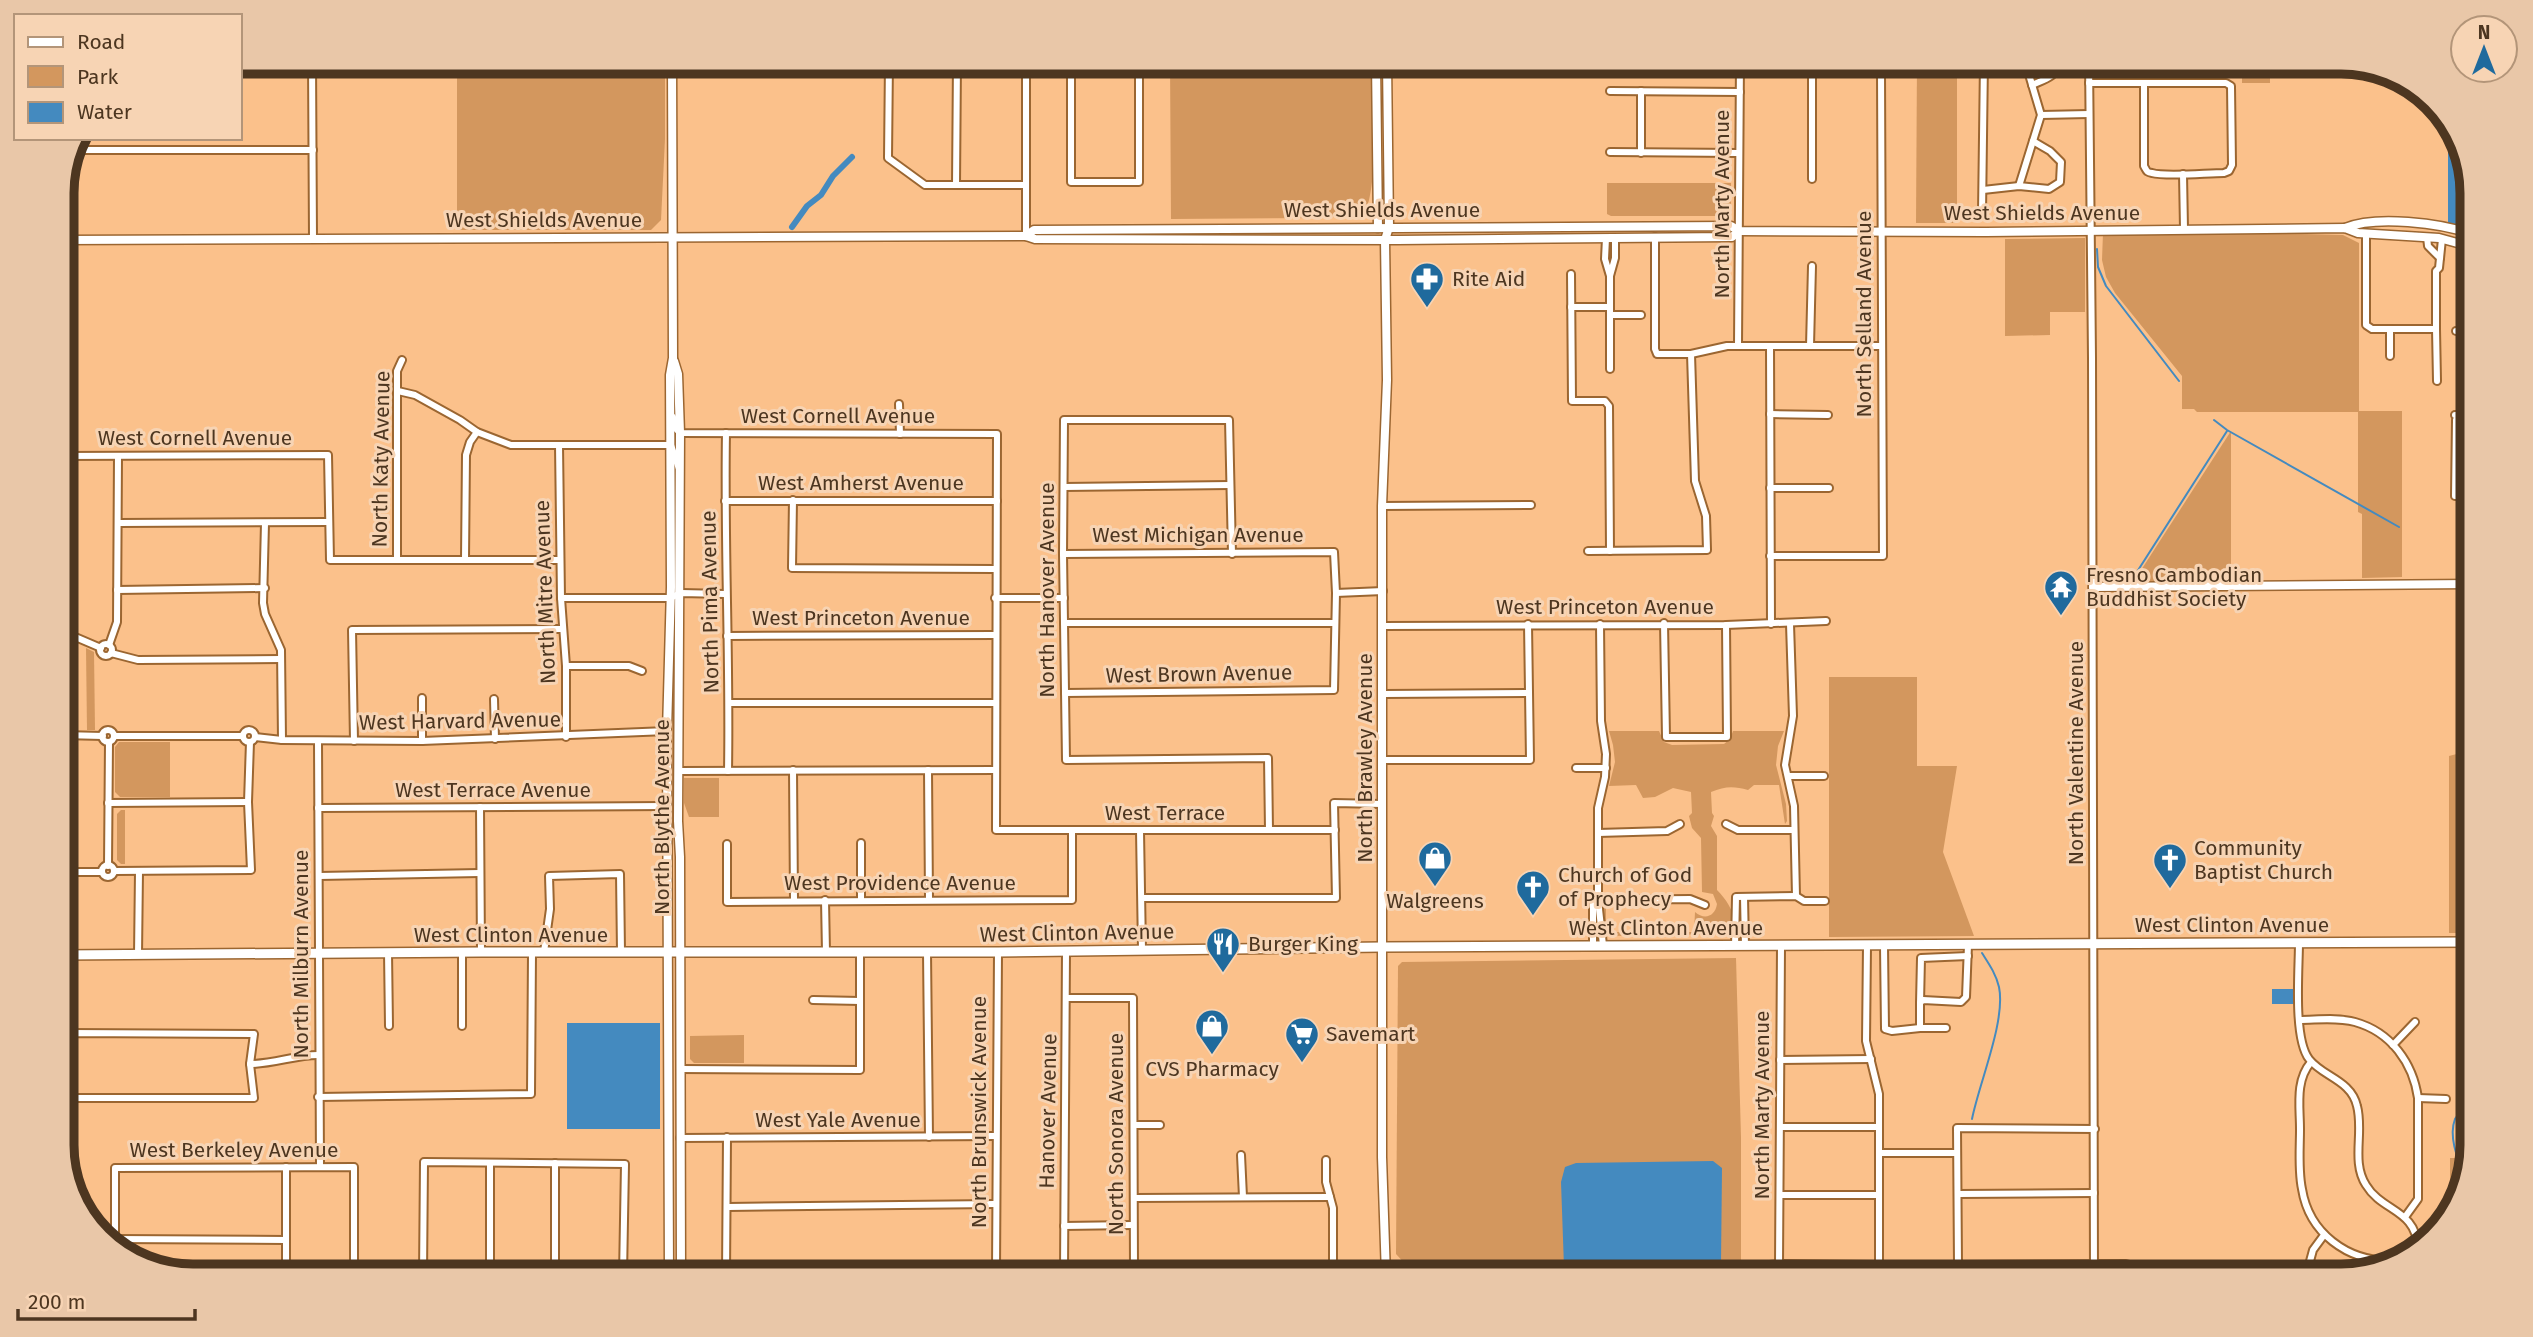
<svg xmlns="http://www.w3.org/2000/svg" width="2533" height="1337" font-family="'Fira Sans',sans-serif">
<rect width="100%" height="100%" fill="#fbc18b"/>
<g fill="#d3975e">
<path d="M 457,61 L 665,61 L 665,139 L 661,220 L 651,230 L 457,230 Z"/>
<path d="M 1170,61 L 1369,61 C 1375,96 1377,166 1369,200 C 1368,205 1364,209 1361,214 L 1326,218 L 1171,219 Z"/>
<path d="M 1917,61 L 1957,61 L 1957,223 L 1916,223 Z"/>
<rect x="2242" y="61" width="28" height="22"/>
<path d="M 1607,183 L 1731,183 L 1731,212 L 1728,216 L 1611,216 L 1607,214 Z"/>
<path d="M 2103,233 L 2271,233 L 2343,235 L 2359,243 L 2359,411 L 2402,411 L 2402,577 L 2362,578 L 2362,514 L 2358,512 L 2358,412 L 2197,412 L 2194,409 L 2182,409 L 2182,376 L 2115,293 L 2106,277 L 2102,260 Z"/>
<path d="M 2085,238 L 2085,312 L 2050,312 L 2050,335 L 2005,336 L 2005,239 Z"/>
<path d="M 2231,431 L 2231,581 L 2134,581 Z"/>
<path d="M 86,648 L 94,652 L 95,730 L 87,730 Z"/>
<path d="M 1829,677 L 1917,677 L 1917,766 L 1957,766 L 1943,852 L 1974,936 L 1829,937 Z"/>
<path d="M 1609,731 L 1659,731 L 1664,742 L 1672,745 L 1724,744 L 1730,739 L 1733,731 L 1784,731 L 1778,746 L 1776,765 L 1786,804 L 1787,821 L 1785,824 L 1779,785 L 1754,785 L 1748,790 C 1734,786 1725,786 1711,792 L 1712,813 L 1714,816 L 1711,826 L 1717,836 L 1717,890 C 1728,901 1740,919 1731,934 L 1609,936 L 1604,933 L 1603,908 L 1606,908 L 1606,932 L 1694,932 L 1695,912 C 1704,920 1715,917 1717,904 L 1713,894 L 1702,892 L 1701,838 L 1692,828 L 1689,816 L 1692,813 L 1691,792 L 1673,788 L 1655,797 L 1643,798 L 1636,785 L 1609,786 L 1615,762 L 1613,745 Z"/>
<path d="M 119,742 L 170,742 L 170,797 L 120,797 L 115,792 L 115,747 Z"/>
<path d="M 2472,750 L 2472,933 L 2449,933 L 2449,756 Z"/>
<path d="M 684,778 L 719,778 L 719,817 L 689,817 L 684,803 Z"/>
<path d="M 121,810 L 125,810 L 125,864 L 121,864 L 117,860 L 117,814 Z"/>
<path d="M 1736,958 L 1741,1138 L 1741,1276 L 1416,1276 L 1396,1254 L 1398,966 L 1402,962 Z"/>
<path d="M 744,1035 L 744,1063 L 694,1063 L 690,1059 L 690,1036 Z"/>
<path d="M 2450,1158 L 2469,1158 L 2458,1203 L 2450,1212 Z"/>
</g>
<g fill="#448abf">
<path d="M 2448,118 L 2471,184 L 2471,227 L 2448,223 Z"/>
<rect x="2272" y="989" width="24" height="15"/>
<rect x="567" y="1023" width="93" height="106"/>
<path d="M 1713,1161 L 1722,1168 L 1721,1263 L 1709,1274 L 1570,1276 L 1564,1267 L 1561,1182 L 1565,1167 L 1576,1163 Z"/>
</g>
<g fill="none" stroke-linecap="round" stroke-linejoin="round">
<g stroke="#448abf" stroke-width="2">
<path d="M 2097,249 L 2098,267 L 2106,286 L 2179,381"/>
<path d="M 2214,420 L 2227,430 L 2399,527"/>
<path d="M 2135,575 L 2227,431"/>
<path d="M 1972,1119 C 1979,1083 2006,1021 1999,987 C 1996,974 1989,964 1982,953"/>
<path d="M 2465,1172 C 2456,1159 2449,1135 2455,1119 C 2458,1113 2466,1108 2472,1104"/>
</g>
<path stroke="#448abf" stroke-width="6" d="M 792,227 L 807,206 L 821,195 L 833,176 L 852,157"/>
<g stroke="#9b6631" stroke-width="10">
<g id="minor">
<path d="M 312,61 L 313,239"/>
<path d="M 889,61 L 888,158 L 925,185 L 1026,185"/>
<path d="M 1026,61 L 1026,236"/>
<path d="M 1071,61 L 1071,182 L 1139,182 L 1139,61"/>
<path d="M 2089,61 L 2092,358 L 2094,1276"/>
<path d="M 1740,72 L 1881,72 L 1883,556 L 1770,556"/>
<path d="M 1812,73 L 1812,179"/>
<path d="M 2089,83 L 2226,83 L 2231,86 L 2232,165 L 2229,171 L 2224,173 C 2207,173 2166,177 2152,173 C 2146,172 2147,171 2144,166 L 2144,83"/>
<path d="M 2032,85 C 2046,79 2056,77 2061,61"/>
<path d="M 1610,91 L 1740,92"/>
<path d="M 1641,91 L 1641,153"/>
<path d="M 2041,115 L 2089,114"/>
<path d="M 77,150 L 313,150"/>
<path d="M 1610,152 L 1739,153"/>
<path d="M 2183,174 L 2184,229"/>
<path d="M 956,185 L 957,61"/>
<path d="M 2019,186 L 2041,115 L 2025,61"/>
<path d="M 1983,190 L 2019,186 L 2049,189 L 2060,182 L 2061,162 L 2050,151 L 2033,141"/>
<path d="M 1982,213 L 1984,61"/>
<path d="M 2366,233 L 2366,325 L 2372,329 L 2436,329 L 2436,271 L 2439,268 L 2442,239"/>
<path d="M 1655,237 L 1655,349 L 1657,354 L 1691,354 L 1727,346 L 1881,346"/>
<path d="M 2427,237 L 2428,246 L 2440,258"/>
<path d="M 1606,238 L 1605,259 L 1610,276 L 1615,258 L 1615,238"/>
<path d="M 1571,274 L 1572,401 L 1605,401 L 1609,406 L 1610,551"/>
<path d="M 1610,276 L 1610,369"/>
<path d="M 1571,307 L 1610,307"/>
<path d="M 1610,315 L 1641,315"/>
<path d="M 2390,329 L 2390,356"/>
<path d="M 2436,329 L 2437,381"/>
<path d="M 2456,331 L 2472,331"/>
<path d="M 1738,346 L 1740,61"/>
<path d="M 1770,346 L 1771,624"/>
<path d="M 1810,346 L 1812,266"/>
<path d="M 398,391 L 415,395 L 460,420 L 477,432 L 511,445 L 671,445 L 679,469"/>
<path d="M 899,404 L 900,434"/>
<path d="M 1770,414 L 1828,415"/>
<path d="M 2455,415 L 2472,415"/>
<path d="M 673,417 L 675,428 L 680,433 L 997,434 L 996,830 L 1335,830"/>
<path d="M 2472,420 L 2456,420 L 2455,496 L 2472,496"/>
<path d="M 726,433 C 724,546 730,658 728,771"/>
<path d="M 559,445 L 561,598 L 566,666 L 566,737"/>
<path d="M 62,456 L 328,455 L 330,560 L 560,560"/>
<path d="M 1064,487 L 1230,485"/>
<path d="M 1770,488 L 1829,488"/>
<path d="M 793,500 L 792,568 L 995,569"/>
<path d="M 725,501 L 997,501"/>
<path d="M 1382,506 L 1531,505"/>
<path d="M 119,523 L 329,522"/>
<path d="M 265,523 L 263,603 L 265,614 L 281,650 L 282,740"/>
<path d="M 1588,551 L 1707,550 L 1706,516 L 1695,481 L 1691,354"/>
<path d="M 1063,554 L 1334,552 L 1336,593 L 1334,690 L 1065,693"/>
<path d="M 1232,554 L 1229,420 L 1064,420 L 1063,554 L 1066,760 L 1268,758 L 1269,830"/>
<path d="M 397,560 L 397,371 L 402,360"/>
<path d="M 465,560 L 466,455 L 470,442 L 477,432"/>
<path d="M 117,590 L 265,588"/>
<path d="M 1336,593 L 1383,591"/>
<path d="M 561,598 L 670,598 L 681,593 L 725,594"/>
<path d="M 995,598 L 1064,598"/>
<path d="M 1064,623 L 1335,623"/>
<path d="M 1664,623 L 1666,737 L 1727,737 L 1726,625"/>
<path d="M 1600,624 L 1601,721 L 1606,754 L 1605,777 L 1598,808 L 1598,900 L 1603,945"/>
<path d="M 1790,624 L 1793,716 L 1785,765 L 1794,806 L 1796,896"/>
<path d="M 1383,626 L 1726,625 L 1826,621"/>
<path d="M 62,634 L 73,636 L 101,648"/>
<path d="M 727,636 L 995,635"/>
<circle cx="106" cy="650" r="6"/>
<path d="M 109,645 L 117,622 L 118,456"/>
<path d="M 111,653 L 138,660 L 281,659"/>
<path d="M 566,666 L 629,666 L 642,671"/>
<path d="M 1383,694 L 1529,693"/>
<path d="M 422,698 L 422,741"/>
<path d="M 494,699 L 495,739"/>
<path d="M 729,703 L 996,703"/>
<circle cx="108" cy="736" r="6"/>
<circle cx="249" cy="736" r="6"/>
<path d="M 62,735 L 103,736"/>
<path d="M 114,736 L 243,736"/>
<path d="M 255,737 L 282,740 L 422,741 L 667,731"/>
<path d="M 318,741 L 320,1166"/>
<path d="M 354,741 L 352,630 L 562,629"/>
<path d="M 1382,760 L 1530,760 L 1528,624"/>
<path d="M 1576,768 L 1606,768"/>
<path d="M 793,770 L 794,901"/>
<path d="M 928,770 L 929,900"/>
<path d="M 678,771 L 995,770"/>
<path d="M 1789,776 L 1824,776"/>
<path d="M 108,803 L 248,802"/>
<path d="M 480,807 L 481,952"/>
<path d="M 318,808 L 667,806"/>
<path d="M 1726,824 L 1738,830 L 1794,830"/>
<path d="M 1140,831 L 1142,950"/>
<path d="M 1598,833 L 1667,831 L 1680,824"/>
<path d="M 861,843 L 861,901"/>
<path d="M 727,844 L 727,902 L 1072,900 L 1072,830"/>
<circle cx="108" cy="871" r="6"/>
<path d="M 108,866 L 109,742"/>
<path d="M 114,871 L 251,870 L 248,802 L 250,742"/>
<path d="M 62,872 L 102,872"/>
<path d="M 319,876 L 480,873"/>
<path d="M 1744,897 L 1745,946"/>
<path d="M 1142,898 L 1336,898 L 1334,803 L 1382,804"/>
<path d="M 825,900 L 826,952"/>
<path d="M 1598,900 L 1690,899 L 1705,905"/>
<path d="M 2299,942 C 2299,970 2293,1038 2309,1059 C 2323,1077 2351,1080 2357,1106 C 2364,1132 2351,1162 2366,1185 C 2382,1212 2416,1209 2418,1248"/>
<path d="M 1593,946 L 1593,904 L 1598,900"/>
<path d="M 1735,946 L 1736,897 L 1796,896 L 1804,901 L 1825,901"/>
<path d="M 1884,946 L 1885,1029 L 1892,1031 L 1920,1028"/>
<path d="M 388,952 L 389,1026"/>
<path d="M 544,952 L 550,909 L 549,876 L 620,874 L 621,952"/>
<path d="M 927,952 L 929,1137"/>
<path d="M 138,955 L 139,871"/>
<path d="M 1066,998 L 1133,998 L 1134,1270 L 1386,1269"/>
<path d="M 813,1000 L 860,1001"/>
<path d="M 1920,1003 L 1921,958 L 1968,956"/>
<path d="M 2299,1020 C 2317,1020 2337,1017 2355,1022 C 2391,1032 2413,1063 2418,1098 L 2418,1199 L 2405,1217"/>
<path d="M 462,1026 L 462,952"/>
<path d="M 1946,1028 L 1920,1028 L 1920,1003 L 1923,1000 L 1961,1002 L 1966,997 L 1968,945"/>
<path d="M 2393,1045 L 2415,1022"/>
<path d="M 1780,1060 L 1871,1059"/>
<path d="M 2311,1062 C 2295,1081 2300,1106 2300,1129 C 2300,1149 2298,1170 2302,1189 C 2309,1233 2347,1261 2391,1261"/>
<path d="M 250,1064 C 274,1064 295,1055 318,1055"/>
<path d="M 680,1069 L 860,1070 L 860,951"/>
<path d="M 318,1097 L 531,1094 L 532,953"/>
<path d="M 62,1098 L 254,1098 L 250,1064 L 254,1034 L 68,1033 L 70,1098"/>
<path d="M 2418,1098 L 2446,1099"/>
<path d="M 1134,1125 L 1160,1125"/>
<path d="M 1780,1127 L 1879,1127"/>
<path d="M 2095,1129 L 1957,1128 L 1958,1265 L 2126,1264 L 2141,1268 L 2154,1276"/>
<path d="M 680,1138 L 996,1136"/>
<path d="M 1879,1153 L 1957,1153"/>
<path d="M 1241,1155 L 1243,1197"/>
<path d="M 1326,1160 L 1326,1182 L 1333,1208 L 1333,1268"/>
<path d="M 490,1163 L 490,1276"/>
<path d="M 555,1163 L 555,1276"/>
<path d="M 286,1167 L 286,1276"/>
<path d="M 1958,1194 L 2094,1193"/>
<path d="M 1780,1195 L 1879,1195"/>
<path d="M 1135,1198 L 1330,1197"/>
<path d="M 728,1207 L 995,1204"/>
<path d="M 1064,1226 L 1133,1225"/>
<path d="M 114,1239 L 286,1240"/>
<path d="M 115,1245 L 115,1168 L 354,1167 L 354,1276"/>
<path d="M 1779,1264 L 1781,946"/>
<path d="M 1751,1267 L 1779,1264 L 1879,1265 L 1879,1094 L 1866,1041 L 1867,946"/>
<path d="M 996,1271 L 998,952"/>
<path d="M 726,1273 L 1064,1271 L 1066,951"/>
<path d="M 726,1275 L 727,1137"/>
<path d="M 423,1276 L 424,1162 L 625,1164 L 623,1276"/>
<path d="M 2306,1276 L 2313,1250 L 2324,1235"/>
</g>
</g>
<g stroke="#9b6631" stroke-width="11">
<g id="tertiary">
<path d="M 1376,61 L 1378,228"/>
<path d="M 2345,228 C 2376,215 2440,223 2472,234"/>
<path d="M 1026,236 L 1034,230 L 1731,226 L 1739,231 L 1986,232 L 2345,228 L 2358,233 L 2439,238 L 2472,247"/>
<path d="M 62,240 L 1026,236 L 1035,239 L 1397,240 L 1732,237 L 1739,231"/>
<path d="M 674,361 L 678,374 L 680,433 L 678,821 L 680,857 L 681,1276"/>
<path d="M 2093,587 L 2472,584"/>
<path d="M 669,1276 L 667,731 L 671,587 L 670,375 L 673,358 L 672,61"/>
<path d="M 1386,1276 L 1382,1157 L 1382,506 L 1387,380 L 1385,240 L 1389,227 L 1387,61"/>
</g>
</g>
<g stroke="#9b6631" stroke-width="12">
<path id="secondary" d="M 62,955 L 481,952 L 998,952 L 1382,947 L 2472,942"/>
</g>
<use href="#minor" stroke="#fff" stroke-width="6"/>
<use href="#tertiary" stroke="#fff" stroke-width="8"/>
<use href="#secondary" stroke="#fff" stroke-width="9"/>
</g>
<defs>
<g id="pharmacy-pin" transform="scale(1.75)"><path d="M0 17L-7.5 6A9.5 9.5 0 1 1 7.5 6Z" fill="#1f6a9d" stroke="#f7d4b4"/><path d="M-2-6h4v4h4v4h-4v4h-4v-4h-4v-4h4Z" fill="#fff"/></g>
<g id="temple-pin" transform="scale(1.75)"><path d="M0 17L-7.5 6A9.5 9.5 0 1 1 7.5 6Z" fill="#1f6a9d" stroke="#f7d4b4"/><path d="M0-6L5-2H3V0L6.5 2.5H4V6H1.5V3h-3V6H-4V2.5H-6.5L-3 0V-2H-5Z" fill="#fff"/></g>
<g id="shop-pin" transform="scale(1.75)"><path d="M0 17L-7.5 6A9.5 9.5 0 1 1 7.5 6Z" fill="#1f6a9d" stroke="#f7d4b4"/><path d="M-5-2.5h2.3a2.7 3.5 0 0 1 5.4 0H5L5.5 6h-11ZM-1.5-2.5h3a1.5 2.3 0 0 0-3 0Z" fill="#fff"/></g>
<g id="church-pin" transform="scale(1.75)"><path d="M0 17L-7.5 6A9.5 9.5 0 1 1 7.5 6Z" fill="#1f6a9d" stroke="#f7d4b4"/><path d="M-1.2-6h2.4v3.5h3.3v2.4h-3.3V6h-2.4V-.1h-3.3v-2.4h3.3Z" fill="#fff"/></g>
<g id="restaurant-pin" transform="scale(1.75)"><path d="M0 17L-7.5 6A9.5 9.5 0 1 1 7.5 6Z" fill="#1f6a9d" stroke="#f7d4b4"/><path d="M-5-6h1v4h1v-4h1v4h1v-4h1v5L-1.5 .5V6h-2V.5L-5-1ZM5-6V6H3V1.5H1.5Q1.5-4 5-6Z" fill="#fff"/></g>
<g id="supermarket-pin" transform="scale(1.75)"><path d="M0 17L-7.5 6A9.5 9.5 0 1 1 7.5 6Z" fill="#1f6a9d" stroke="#f7d4b4"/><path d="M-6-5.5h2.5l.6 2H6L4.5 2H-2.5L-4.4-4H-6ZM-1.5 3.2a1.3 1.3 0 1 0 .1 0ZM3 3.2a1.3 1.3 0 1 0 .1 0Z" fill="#fff"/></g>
</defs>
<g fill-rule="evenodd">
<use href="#pharmacy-pin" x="1427" y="279"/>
<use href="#temple-pin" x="2061" y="587"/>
<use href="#shop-pin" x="1435" y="858"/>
<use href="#church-pin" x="2170" y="860"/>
<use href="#church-pin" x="1533" y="887"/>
<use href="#restaurant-pin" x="1223" y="944"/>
<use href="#shop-pin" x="1212" y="1026"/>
<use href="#supermarket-pin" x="1302" y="1034"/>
</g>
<g text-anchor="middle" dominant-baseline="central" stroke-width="6" stroke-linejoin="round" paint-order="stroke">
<g font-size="21" fill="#4d3620" stroke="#f7d4b4">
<text transform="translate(1722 204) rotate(-90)">North Marty Avenue</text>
<text x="1382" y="210">West Shields Avenue</text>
<text x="2042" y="213">West Shields Avenue</text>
<text x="544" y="220">West Shields Avenue</text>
<text transform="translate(1864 314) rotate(-90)">North Selland Avenue</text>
<text x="838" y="416">West Cornell Avenue</text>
<text x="195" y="438">West Cornell Avenue</text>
<text transform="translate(381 459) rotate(-89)">North Katy Avenue</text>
<text x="861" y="483">West Amherst Avenue</text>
<text x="1198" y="535">West Michigan Avenue</text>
<text transform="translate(1047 590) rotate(-90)">North Hanover Avenue</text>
<text transform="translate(545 592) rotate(-92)">North Mitre Avenue</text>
<text transform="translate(710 602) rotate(-91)">North Pima Avenue</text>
<text x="1605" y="607">West Princeton Avenue</text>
<text x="861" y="618">West Princeton Avenue</text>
<text transform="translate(1199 674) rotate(-1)">West Brown Avenue</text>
<text transform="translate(460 721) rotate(-1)">West Harvard Avenue</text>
<text transform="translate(2076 753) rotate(-90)">North Valentine Avenue</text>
<text transform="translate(1365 758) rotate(-90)">North Brawley Avenue</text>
<text x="493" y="790">West Terrace Avenue</text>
<text x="1165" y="813">West Terrace</text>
<text transform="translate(662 817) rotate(-90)">North Blythe Avenue</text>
<text x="900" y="883">West Providence Avenue</text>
<text x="2232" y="925">West Clinton Avenue</text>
<text x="1666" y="928">West Clinton Avenue</text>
<text transform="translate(1077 933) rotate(-1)">West Clinton Avenue</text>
<text x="511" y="935">West Clinton Avenue</text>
<text transform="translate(301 954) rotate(-90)">North Milburn Avenue</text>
<text transform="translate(1762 1105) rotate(-90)">North Marty Avenue</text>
<text transform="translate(1048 1111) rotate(-89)">Hanover Avenue</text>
<text transform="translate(979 1112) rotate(-90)">North Brunswick Avenue</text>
<text x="838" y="1120">West Yale Avenue</text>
<text transform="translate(1116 1134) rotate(-90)">North Sonora Avenue</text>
<text x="234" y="1150">West Berkeley Avenue</text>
</g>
<g font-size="21" fill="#4d3620" stroke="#f7d4b4" text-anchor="start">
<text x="1452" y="279">Rite Aid</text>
<text x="2086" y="575">Fresno Cambodian<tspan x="2086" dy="24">Buddhist Society</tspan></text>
<text x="2194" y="848">Community<tspan x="2194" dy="24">Baptist Church</tspan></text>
<text x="1558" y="875">Church of God<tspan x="1558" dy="24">of Prophecy</tspan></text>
<text x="1435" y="901" text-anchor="middle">Walgreens</text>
<text x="1248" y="944">Burger King</text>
<text x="1326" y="1034">Savemart</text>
<text x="1212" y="1069" text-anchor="middle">CVS Pharmacy</text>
</g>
</g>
<path d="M0 0H2533V1337H0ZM193 74H2341A119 119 0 0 1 2460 193V1145A119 119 0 0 1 2341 1264H193A119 119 0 0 1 74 1145V193A119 119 0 0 1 193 74Z" fill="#e9c7a8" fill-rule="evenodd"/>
<path fill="none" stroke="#4d3620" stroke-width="9" d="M193 74H2341A119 119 0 0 1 2460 193V1145A119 119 0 0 1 2341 1264H193A119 119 0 0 1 74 1145V193A119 119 0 0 1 193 74Z"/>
<rect x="14" y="14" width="228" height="126" fill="#f7d4b4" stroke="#b39579" stroke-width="2"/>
<rect x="28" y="37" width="35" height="10" fill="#ffffff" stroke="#b39579" stroke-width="2"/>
<text x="77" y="49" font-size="21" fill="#4d3620">Road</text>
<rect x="28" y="66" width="35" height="21" fill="#d3975e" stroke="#b39579" stroke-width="2"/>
<text x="77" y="84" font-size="21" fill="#4d3620">Park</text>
<rect x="28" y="102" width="35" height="21" fill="#448abf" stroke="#b39579" stroke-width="2"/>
<text x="77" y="119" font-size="21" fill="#4d3620">Water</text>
<g transform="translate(2484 49)"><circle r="33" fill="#f7d4b4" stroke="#b39579" stroke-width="2"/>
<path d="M0-5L12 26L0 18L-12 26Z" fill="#1f6a9d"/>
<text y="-10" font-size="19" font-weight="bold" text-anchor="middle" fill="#4d3620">N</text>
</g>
<path d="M18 1309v10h177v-10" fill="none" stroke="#4d3620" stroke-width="3.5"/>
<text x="28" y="1309" font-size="21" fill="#4d3620" stroke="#f7d4b4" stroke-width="5" paint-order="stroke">200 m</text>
</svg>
